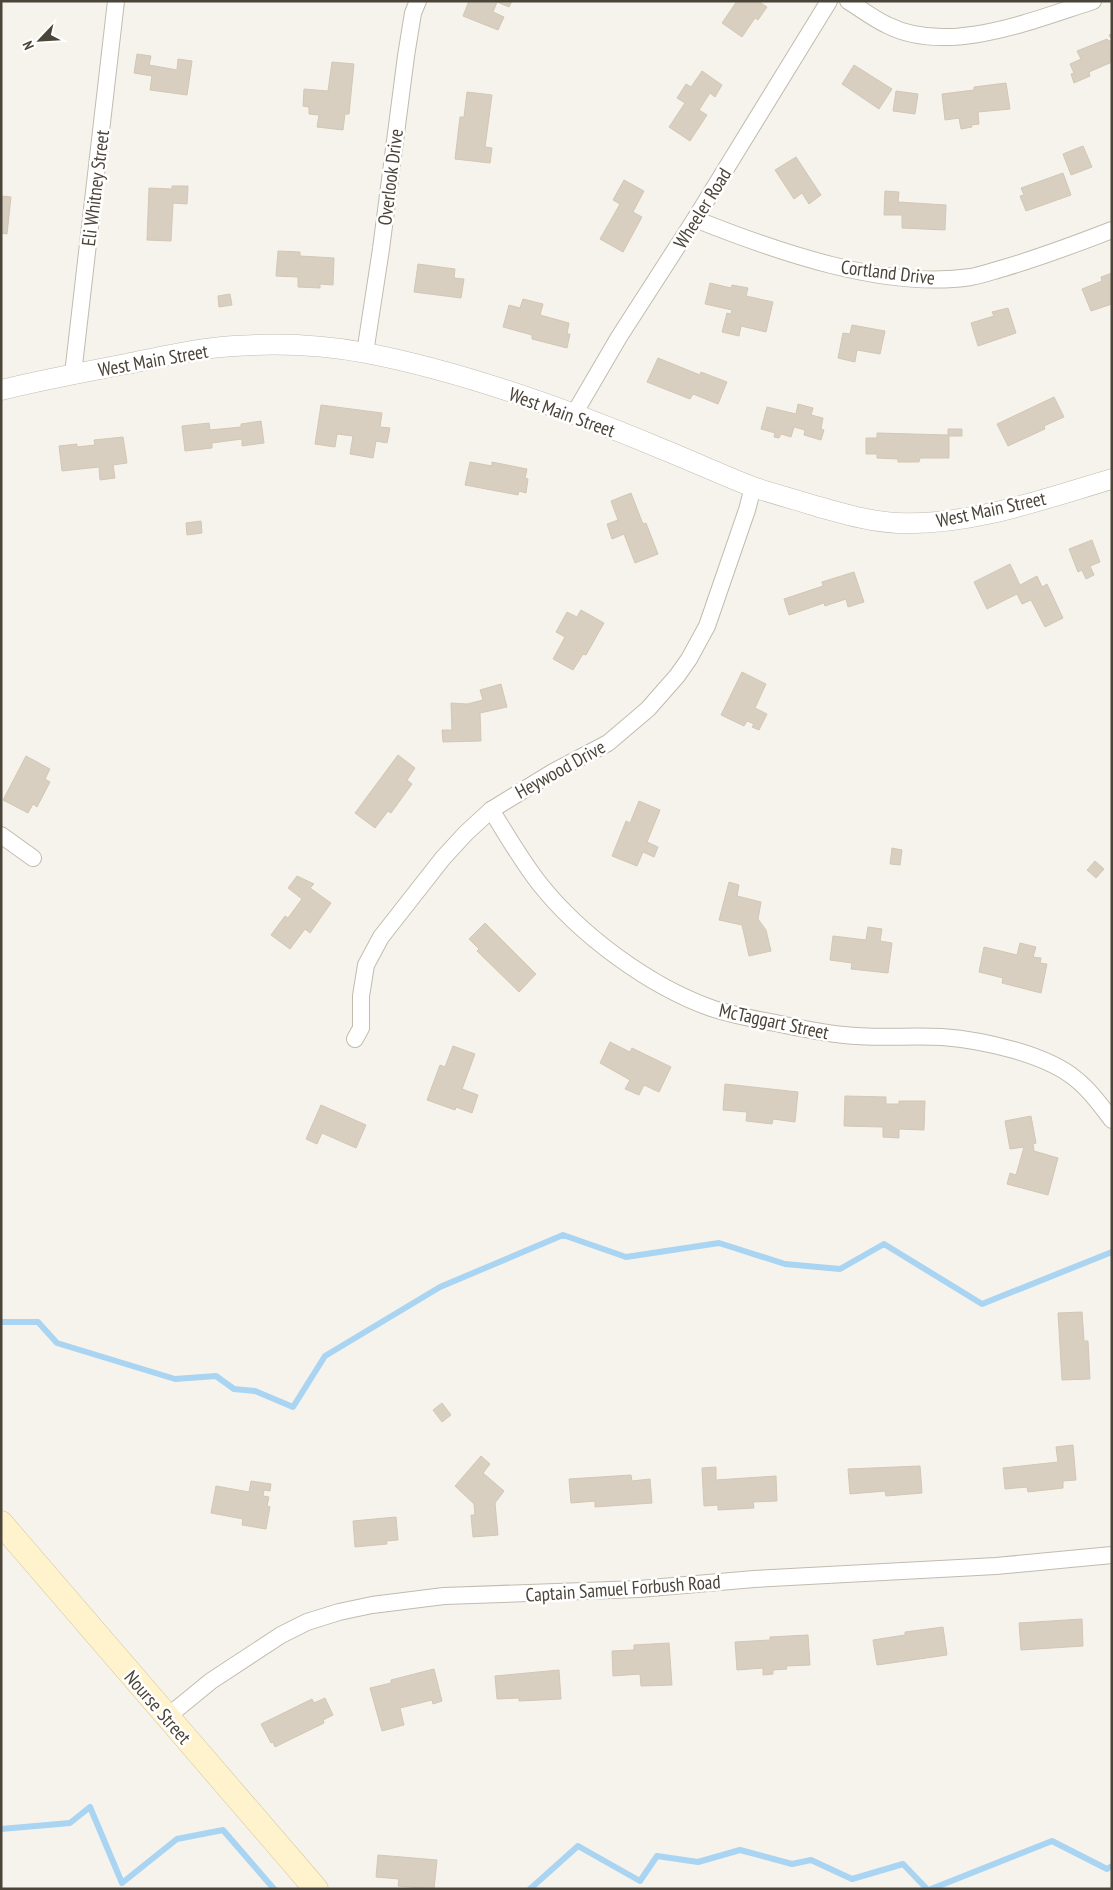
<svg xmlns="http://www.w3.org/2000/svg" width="1113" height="1890" font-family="'PT Sans Narrow',sans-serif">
<rect width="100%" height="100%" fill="#f6f3ec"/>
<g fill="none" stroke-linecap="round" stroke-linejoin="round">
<g stroke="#a9d4f2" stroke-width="6">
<path d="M 1,1322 L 38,1322 L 57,1343 L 175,1379 L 216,1376 L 234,1389 L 255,1391 L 293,1407 L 325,1356 L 440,1287 L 563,1235 L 626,1257 L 719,1243 L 785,1264 L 840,1269 L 884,1244 L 982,1304 L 1112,1252"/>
<path d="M 1,1829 L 70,1823 L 90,1807 L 122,1883 L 177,1839 L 223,1830 L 274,1889"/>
<path d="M 530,1889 L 578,1846 L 640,1881 L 657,1856 L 698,1862 L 740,1850 L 792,1864 L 811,1860 L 852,1879 L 903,1864 L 927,1889"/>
<path d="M 931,1889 L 1052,1841 L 1107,1869 L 1112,1866"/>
</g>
</g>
<g fill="#d8cfc1" stroke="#d3c7b4">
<path d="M 469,1 L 512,1 L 509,7 L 497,2 L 493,12 L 504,17 L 498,30 L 463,16 Z"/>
<path d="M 737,1 L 758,1 L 767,7 L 758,20 L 755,18 L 742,37 L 722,23 Z"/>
<path d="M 1112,34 L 1112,62 L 1089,72 L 1090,76 L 1074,83 L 1071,74 L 1074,73 L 1070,64 L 1081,59 L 1077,51 L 1107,39 L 1109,41 L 1112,40 L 1109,35 Z"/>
<path d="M 137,54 L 151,56 L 149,65 L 177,70 L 178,59 L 192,61 L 187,95 L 150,90 L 152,76 L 134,73 Z"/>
<path d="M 332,62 L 354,64 L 349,114 L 345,114 L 343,130 L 317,127 L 319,115 L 309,114 L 309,107 L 303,106 L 304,89 L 328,91 Z"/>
<path d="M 854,65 L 892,89 L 879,109 L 842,84 Z"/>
<path d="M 702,71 L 722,85 L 715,97 L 710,93 L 699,110 L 707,115 L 690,141 L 669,127 L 685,103 L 677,98 L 686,84 L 691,87 Z"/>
<path d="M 1006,83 L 1010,109 L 978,112 L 979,124 L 971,125 L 972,127 L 961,129 L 959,118 L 945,120 L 942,94 L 974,90 L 974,87 Z"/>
<path d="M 896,91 L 918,94 L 915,114 L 893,111 Z"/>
<path d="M 467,92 L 492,95 L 485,147 L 492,148 L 490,163 L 455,159 L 460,117 L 464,117 Z"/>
<path d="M 1083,146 L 1092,167 L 1071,175 L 1063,154 Z"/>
<path d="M 796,157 L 821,195 L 809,204 L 802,193 L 794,199 L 775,170 Z"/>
<path d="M 1063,173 L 1071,195 L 1026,211 L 1020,196 L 1024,195 L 1021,188 Z"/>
<path d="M 624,180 L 644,191 L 633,212 L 642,217 L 623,252 L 600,239 L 620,204 L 613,200 Z"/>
<path d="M 172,186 L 188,186 L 187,204 L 173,203 L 171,241 L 147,240 L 149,188 L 172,189 Z"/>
<path d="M 885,191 L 899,192 L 898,202 L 946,205 L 945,230 L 902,228 L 902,215 L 884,215 Z"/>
<path d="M 1,196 L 11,197 L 7,234 L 1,233 Z"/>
<path d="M 278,251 L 300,252 L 300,256 L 334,258 L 333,285 L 320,284 L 320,288 L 298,287 L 298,277 L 276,276 Z"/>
<path d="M 418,264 L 455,269 L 454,278 L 464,279 L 461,298 L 414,292 Z"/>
<path d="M 1112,273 L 1112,304 L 1091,311 L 1082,289 L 1102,281 L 1101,277 Z"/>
<path d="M 710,283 L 731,288 L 732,285 L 748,288 L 746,296 L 773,302 L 766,332 L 741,326 L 739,336 L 722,332 L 727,313 L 731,314 L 732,310 L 705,304 Z"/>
<path d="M 230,294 L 232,305 L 219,307 L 218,296 Z"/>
<path d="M 523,299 L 543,304 L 540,315 L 569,323 L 567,334 L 570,334 L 567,348 L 532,339 L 532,335 L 503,327 L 509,305 L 520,308 Z"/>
<path d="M 1008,308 L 1016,333 L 978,346 L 971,323 L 994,316 L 992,312 Z"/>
<path d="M 852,325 L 885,331 L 880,354 L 857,350 L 855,362 L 838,358 L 843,333 L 850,334 Z"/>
<path d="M 658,358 L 700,375 L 701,372 L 727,382 L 718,404 L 693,394 L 690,399 L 647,382 Z"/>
<path d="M 1054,397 L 1064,417 L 1044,426 L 1045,429 L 1008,446 L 997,424 Z"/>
<path d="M 798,404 L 813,408 L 811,415 L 823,418 L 821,429 L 824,430 L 821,440 L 804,435 L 805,430 L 794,427 L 791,437 L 781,434 L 779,438 L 774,437 L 775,433 L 761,429 L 767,407 L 796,414 Z"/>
<path d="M 321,405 L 382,413 L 380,427 L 390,428 L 387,443 L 376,441 L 373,458 L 350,454 L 353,436 L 337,434 L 335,447 L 315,444 Z"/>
<path d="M 261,421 L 264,443 L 242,446 L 242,439 L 212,443 L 212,448 L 185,451 L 182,426 L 209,423 L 210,430 L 241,427 L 241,424 Z"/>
<path d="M 948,429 L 962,429 L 962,436 L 949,436 L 949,458 L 920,458 L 919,462 L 898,462 L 898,459 L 877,458 L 877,454 L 866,454 L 866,438 L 877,438 L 877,433 L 948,435 Z"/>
<path d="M 123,437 L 127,463 L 113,465 L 115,478 L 100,480 L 99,467 L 62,471 L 59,446 L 77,444 L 77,447 L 95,445 L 94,440 Z"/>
<path d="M 470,462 L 492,466 L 492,462 L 527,469 L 525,478 L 528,479 L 526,493 L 519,491 L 518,495 L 465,485 Z"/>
<path d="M 631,493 L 643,524 L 646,523 L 658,554 L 635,563 L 624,534 L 612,539 L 607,524 L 618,520 L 611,501 Z"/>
<path d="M 201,521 L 202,533 L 187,535 L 186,523 Z"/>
<path d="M 1092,540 L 1100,562 L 1090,566 L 1094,575 L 1086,579 L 1082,570 L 1078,572 L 1069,549 Z"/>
<path d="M 1010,564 L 1020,585 L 1037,576 L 1042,587 L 1047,584 L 1063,618 L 1045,627 L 1031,600 L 1022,604 L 1017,594 L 987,609 L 974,582 Z"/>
<path d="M 854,572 L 864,602 L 848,607 L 846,599 L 825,606 L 824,603 L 789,615 L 784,599 L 823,586 L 822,582 Z"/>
<path d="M 581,610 L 604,623 L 586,655 L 583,654 L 573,670 L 553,659 L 565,637 L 556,632 L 567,612 L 577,617 Z"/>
<path d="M 742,672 L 766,684 L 755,708 L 767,714 L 759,730 L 752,727 L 754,724 L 747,721 L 744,726 L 721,715 Z"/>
<path d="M 501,684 L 507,707 L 480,713 L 481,741 L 443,742 L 442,730 L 452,730 L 451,703 L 467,704 L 483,700 L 480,690 Z"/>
<path d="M 398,755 L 415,768 L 407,780 L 412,784 L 391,813 L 388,811 L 375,828 L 355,813 Z"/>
<path d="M 26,756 L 50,769 L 45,779 L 50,782 L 37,807 L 33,804 L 28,813 L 3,800 Z"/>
<path d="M 639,801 L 660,810 L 647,842 L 658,847 L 654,857 L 643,852 L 637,866 L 612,856 L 626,821 L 630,823 Z"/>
<path d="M 892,848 L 902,850 L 900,865 L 890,864 Z"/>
<path d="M 1095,861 L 1104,869 L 1096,878 L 1087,870 Z"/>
<path d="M 297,876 L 314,884 L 310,888 L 331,903 L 310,933 L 305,929 L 290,949 L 271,935 L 285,916 L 288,918 L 302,899 L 288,888 Z"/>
<path d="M 729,882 L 739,885 L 737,896 L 761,902 L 758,919 L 766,930 L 771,951 L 749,956 L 742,925 L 719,920 Z"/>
<path d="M 485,923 L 536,974 L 519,992 L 477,951 L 479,949 L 469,939 Z"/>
<path d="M 868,927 L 882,929 L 880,941 L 892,943 L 888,973 L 851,969 L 852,963 L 830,960 L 833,936 L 866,940 Z"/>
<path d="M 1020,943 L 1036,947 L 1033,957 L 1041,958 L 1040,963 L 1047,964 L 1041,993 L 1002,983 L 1003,978 L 979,972 L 984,947 L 1017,955 Z"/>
<path d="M 610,1042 L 630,1052 L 632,1048 L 671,1067 L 659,1092 L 644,1085 L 639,1095 L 625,1089 L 630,1080 L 600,1063 Z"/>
<path d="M 453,1046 L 475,1054 L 462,1089 L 478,1095 L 472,1113 L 456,1107 L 455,1110 L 427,1100 L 440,1065 L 445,1067 Z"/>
<path d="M 725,1084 L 798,1092 L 795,1122 L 773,1119 L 772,1124 L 746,1121 L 747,1112 L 723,1110 Z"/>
<path d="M 845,1096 L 886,1097 L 886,1104 L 899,1104 L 899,1101 L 925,1101 L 924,1130 L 899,1129 L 899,1138 L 883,1137 L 883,1127 L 844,1126 Z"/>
<path d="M 321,1105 L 366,1125 L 356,1148 L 322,1133 L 317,1144 L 306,1139 Z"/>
<path d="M 1031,1116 L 1036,1143 L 1033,1144 L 1034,1151 L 1058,1158 L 1048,1195 L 1007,1184 L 1010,1173 L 1016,1175 L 1024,1147 L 1010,1149 L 1005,1121 Z"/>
<path d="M 1082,1312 L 1084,1341 L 1088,1341 L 1090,1379 L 1062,1380 L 1058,1313 Z"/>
<path d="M 442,1403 L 451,1415 L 442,1422 L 433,1410 Z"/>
<path d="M 1073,1445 L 1076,1480 L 1063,1481 L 1063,1488 L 1028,1492 L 1027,1487 L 1005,1489 L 1003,1468 L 1058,1462 L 1056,1447 Z"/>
<path d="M 481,1456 L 490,1464 L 483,1473 L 504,1491 L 495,1503 L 498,1535 L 473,1537 L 471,1515 L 475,1515 L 474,1504 L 455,1486 Z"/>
<path d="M 920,1466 L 922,1493 L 886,1496 L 885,1491 L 850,1494 L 848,1469 Z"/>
<path d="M 716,1467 L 716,1480 L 776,1476 L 777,1501 L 753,1502 L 754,1508 L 718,1510 L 718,1505 L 704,1506 L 702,1468 Z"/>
<path d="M 631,1475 L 632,1481 L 650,1479 L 652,1503 L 595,1507 L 595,1501 L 571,1503 L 569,1479 Z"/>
<path d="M 251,1481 L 271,1484 L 270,1491 L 264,1490 L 263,1496 L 269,1497 L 267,1506 L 270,1507 L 266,1529 L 242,1525 L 243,1519 L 211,1513 L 216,1486 L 249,1492 Z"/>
<path d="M 396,1517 L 398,1540 L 386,1541 L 387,1544 L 355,1547 L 353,1521 Z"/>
<path d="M 1082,1619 L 1083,1646 L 1021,1650 L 1019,1623 Z"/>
<path d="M 943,1627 L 947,1655 L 877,1665 L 873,1640 L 905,1635 L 905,1632 Z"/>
<path d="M 808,1635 L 810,1665 L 786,1666 L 787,1669 L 773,1670 L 773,1674 L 763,1675 L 763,1668 L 737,1670 L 735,1642 L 770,1640 L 770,1637 Z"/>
<path d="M 669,1643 L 672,1685 L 641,1686 L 640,1674 L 613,1676 L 612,1651 L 634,1650 L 634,1645 Z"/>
<path d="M 434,1669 L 442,1701 L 433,1704 L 432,1700 L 400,1708 L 404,1725 L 382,1731 L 370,1688 L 391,1683 L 391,1680 Z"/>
<path d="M 559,1670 L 561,1699 L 519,1701 L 519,1698 L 497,1699 L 495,1676 Z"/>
<path d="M 325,1698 L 333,1715 L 323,1720 L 324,1723 L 275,1747 L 273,1742 L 271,1743 L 261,1724 L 312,1699 L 314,1703 Z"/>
<path d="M 378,1855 L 437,1860 L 434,1889 L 398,1886 L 399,1879 L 376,1877 Z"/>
</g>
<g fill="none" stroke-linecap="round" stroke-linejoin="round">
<g stroke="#c2bbae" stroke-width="18">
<g id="minor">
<path d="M 848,1 C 861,9 874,19 887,25 C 948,56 1033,20 1093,1"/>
<path d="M 695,219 C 775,251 885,290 971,277 C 982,275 993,271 1004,268 C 1041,257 1076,244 1112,230"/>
<path d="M 365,353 L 381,249 L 406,56 L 413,13 L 418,1"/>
<path d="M 73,374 L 116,1"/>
<path d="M 574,414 L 619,337 L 695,219 L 829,1"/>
<path d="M 491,810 C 507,835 521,860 539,883 C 580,935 649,986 711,1008 C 735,1016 760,1020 785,1025 C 804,1029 824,1033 844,1035 C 877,1039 910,1035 942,1037 C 982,1040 1047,1054 1077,1080 C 1091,1091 1101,1106 1112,1120"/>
<path d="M 1,835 L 33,858"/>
<path d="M 355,1039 L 361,1028 L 361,996 L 366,965 L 381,937 L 443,858 L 466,833 L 491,810 L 553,772 L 608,743 L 648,709 L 677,676 L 689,659 L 707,626 L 747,510 L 753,487"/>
<path d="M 167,1717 L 211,1681 L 281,1635 L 307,1622 L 339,1612 L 372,1605 L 444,1596 L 639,1589 L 754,1579 L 996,1566 L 1112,1555"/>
</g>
</g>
<g stroke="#c2bbae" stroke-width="21">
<path id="tertiary" d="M 1,390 C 42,380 84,372 126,364 C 161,357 198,348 234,346 C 277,343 323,345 366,353 C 465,372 569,410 662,449 C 692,461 722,475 753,487 C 774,494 797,500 819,507 C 845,514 871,522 898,523 C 971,526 1043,499 1112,479"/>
</g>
<g stroke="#d6c79b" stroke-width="25">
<path id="secondary" d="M 1,1523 L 316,1889"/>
</g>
<use href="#minor" stroke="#fff" stroke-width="16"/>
<use href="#tertiary" stroke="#fff" stroke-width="20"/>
<use href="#secondary" stroke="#fff3cd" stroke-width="24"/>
</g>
<g text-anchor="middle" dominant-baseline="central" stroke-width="5" stroke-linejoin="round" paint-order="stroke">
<g font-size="19" fill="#4b4439" stroke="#fff">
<text transform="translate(390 177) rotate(-83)">Overlook Drive</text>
<text transform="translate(95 188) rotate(-83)">Eli Whitney Street</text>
<text transform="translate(702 208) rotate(-58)">Wheeler Road</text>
<text transform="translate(888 272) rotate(7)">Cortland Drive</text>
<text transform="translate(153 360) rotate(-10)">West Main Street</text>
<text transform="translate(562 412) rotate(20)">West Main Street</text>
<text transform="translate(991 509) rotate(-12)">West Main Street</text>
<text transform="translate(560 769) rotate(-29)">Heywood Drive</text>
<text transform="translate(774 1021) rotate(12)">McTaggart Street</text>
<text transform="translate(623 1588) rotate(-4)">Captain Samuel Forbush Road</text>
<text transform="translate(158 1707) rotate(49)">Nourse Street</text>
</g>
</g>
<rect width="1113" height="1890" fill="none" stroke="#4b4439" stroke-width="5"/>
<g transform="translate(40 40) rotate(245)" stroke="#ffffff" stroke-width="4" paint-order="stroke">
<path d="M0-4L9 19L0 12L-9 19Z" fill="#4b4439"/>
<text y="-8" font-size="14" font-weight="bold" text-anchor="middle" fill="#4b4439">N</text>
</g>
</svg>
